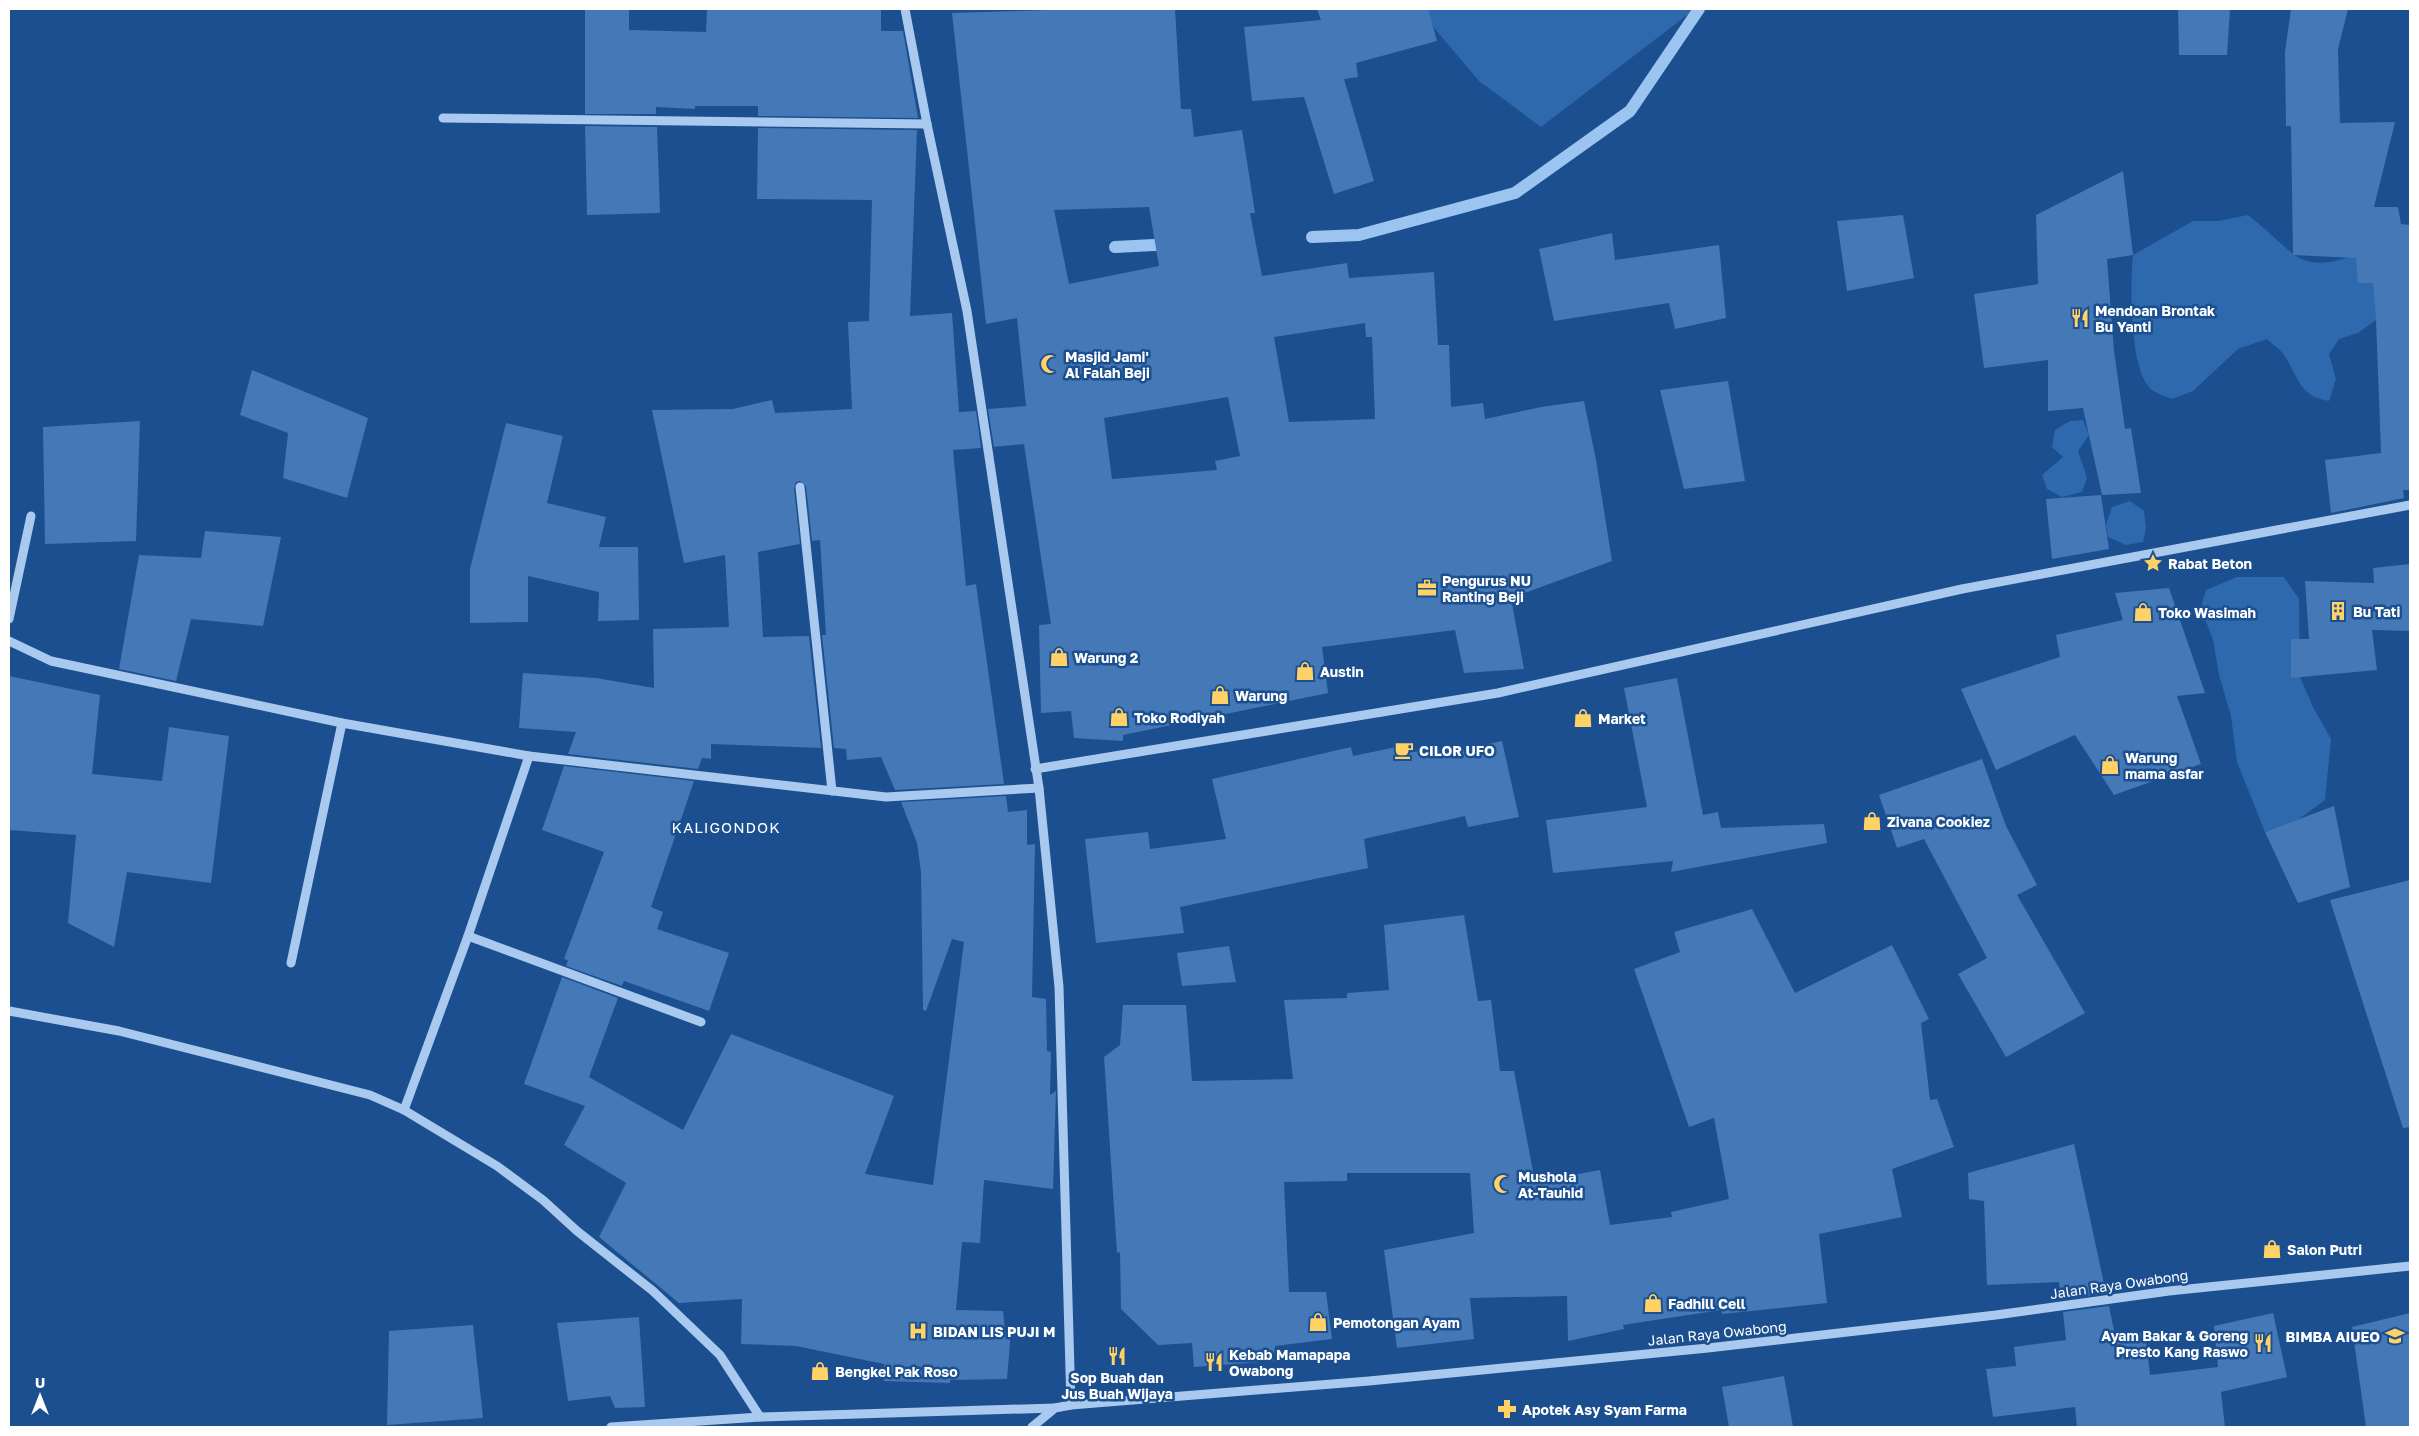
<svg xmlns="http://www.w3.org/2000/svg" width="2419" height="1436" font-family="'Golos Text',sans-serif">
<rect width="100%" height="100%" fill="#1b4f8f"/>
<g fill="#2e69ad">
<path d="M 1418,9 L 1695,9 L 1541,127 L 1479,81 Z"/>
<path d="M 2248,215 C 2264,227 2277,241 2292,253 C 2316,273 2352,258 2375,244 L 2376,320 L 2358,333 L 2339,339 L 2329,354 L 2336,379 L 2329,401 C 2298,396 2299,377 2284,355 C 2280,349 2272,344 2267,339 L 2238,349 L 2193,391 L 2172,399 C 2166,396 2156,394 2151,389 C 2129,371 2130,282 2133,255 L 2193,221 L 2218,221 Z"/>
<path d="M 2083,420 L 2089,435 L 2078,451 L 2087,478 L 2082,492 L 2062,497 L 2047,489 L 2042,475 L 2063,457 L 2052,447 L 2055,430 L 2070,421 Z"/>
<path d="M 2130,501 L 2144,511 L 2146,529 L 2143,542 L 2126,545 L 2108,537 L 2106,525 L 2112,507 Z"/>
<path d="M 2237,577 L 2284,577 L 2299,599 L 2300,677 L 2313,707 L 2331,739 L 2325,800 L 2299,819 L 2265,832 L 2237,762 L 2231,716 L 2219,675 L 2213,640 L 2201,608 L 2206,590 Z"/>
</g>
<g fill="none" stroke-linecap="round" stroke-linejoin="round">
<g stroke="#9cc4f0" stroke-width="12">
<path d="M 1312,237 L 1359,235 L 1515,193 L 1630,111 L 1699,9"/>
<path d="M 1115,247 L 1173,244"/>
</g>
</g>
<g fill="#4478b7" fill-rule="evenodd">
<path d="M 707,9 L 881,9 L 881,31 L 903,31 L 918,118 L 758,116 L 758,106 L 695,106 L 695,109 L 656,107 L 656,114 L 585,114 L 585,10 L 629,10 L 629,30 L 706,32 Z"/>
<path d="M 1083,9 L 1175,9 L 1181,109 L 1191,109 L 1194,137 L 1242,130 L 1255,213 L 1250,213 L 1262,276 L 1347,263 L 1349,278 L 1434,272 L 1438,345 L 1449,345 L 1451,407 L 1483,403 L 1485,419 L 1541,407 L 1584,401 L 1596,460 L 1612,561 L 1511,598 L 1524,669 L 1464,673 L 1455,630 L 1322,647 L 1328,693 L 1123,735 L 1123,741 L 1074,738 L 1071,711 L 1041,713 L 1039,625 L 1051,624 L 1024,444 L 994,447 L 988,409 L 1026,406 L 1017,318 L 986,324 L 952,13 ZM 1149,207 L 1159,266 L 1069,284 L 1054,210 ZM 1365,323 L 1366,337 L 1372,337 L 1375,419 L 1289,422 L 1274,337 ZM 1228,397 L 1240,456 L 1215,461 L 1217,470 L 1112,479 L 1104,418 Z"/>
<path d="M 1317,9 L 1428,9 L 1437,41 L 1356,63 L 1358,77 L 1344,79 L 1374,181 L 1334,194 L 1304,97 L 1252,101 L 1244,27 L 1321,20 Z"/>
<path d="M 2178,9 L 2230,9 L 2227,55 L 2179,55 Z"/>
<path d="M 2291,9 L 2348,9 L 2338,49 L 2340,123 L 2395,122 L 2374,207 L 2398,207 L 2401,224 L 2410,225 L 2410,490 L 2403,490 L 2404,498 L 2331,513 L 2325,460 L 2381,453 L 2376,320 L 2373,283 L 2358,283 L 2356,258 L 2293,255 L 2291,126 L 2286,126 L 2285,52 Z"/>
<path d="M 585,126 L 657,127 L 660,213 L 587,215 Z"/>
<path d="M 758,128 L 917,130 L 910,316 L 952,313 L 959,412 L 976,411 L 981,448 L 953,450 L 966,586 L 976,584 L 1004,784 L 895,790 L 881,757 L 847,760 L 846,749 L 834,748 L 822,635 L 826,635 L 820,540 L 812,541 L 806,486 L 800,481 L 796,482 L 794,488 L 800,544 L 758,552 L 763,637 L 809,636 L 821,748 L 711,744 L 711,759 L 702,758 L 698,769 L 568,754 L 576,732 L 519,728 L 523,673 L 596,678 L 654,688 L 653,629 L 729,627 L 725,555 L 684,563 L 652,410 L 733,409 L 772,400 L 775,413 L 852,409 L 848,322 L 869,321 L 872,200 L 757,199 Z"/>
<path d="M 2123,171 L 2133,255 L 2107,259 L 2114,351 L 2125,429 L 2131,428 L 2141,493 L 2102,495 L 2083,408 L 2048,411 L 2048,360 L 1984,368 L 1974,294 L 2038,284 L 2036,215 Z"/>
<path d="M 1903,215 L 1914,278 L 1847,291 L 1837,221 Z"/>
<path d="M 1612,233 L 1615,260 L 1719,245 L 1726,318 L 1675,329 L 1669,303 L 1554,321 L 1539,249 Z"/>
<path d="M 252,370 L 368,418 L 347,498 L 283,478 L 288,433 L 240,415 Z"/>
<path d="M 1728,381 L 1745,481 L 1684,489 L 1660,390 Z"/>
<path d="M 140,421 L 136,541 L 45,544 L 43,427 Z"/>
<path d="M 506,423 L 563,436 L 547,503 L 606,517 L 599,547 L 638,547 L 639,620 L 598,621 L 599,592 L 528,576 L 528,622 L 470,623 L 470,569 Z"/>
<path d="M 2101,495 L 2109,549 L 2052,559 L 2046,499 Z"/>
<path d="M 205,531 L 281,537 L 263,626 L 191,619 L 176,681 L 119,669 L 139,555 L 201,558 Z"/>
<path d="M 2410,564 L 2410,631 L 2372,630 L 2377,670 L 2291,678 L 2291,639 L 2309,639 L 2305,581 L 2374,583 L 2373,568 Z"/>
<path d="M 2169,588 L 2205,693 L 2177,696 L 2201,764 L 2114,795 L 2075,735 L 1996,770 L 1961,689 L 2060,657 L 2056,635 L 2123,620 L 2115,593 Z"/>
<path d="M 9,676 L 100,695 L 92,774 L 162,781 L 169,727 L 229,736 L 211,883 L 127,872 L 114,947 L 68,923 L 76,835 L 9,830 Z"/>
<path d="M 1677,678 L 1703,815 L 1718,812 L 1721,828 L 1824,824 L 1827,843 L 1671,872 L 1673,861 L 1553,873 L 1546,820 L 1647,807 L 1624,688 Z"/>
<path d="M 1502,741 L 1519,817 L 1468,827 L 1465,816 L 1364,839 L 1368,868 L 1180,907 L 1184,933 L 1096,943 L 1085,839 L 1148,832 L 1150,849 L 1226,839 L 1212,779 L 1351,747 L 1353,756 L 1401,746 L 1405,753 L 1444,748 L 1445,753 Z"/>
<path d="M 1982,759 L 2006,826 L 2037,885 L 2017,895 L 2085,1013 L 2006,1057 L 1958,974 L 1987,958 L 1924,839 L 1897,848 L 1879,795 Z"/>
<path d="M 564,766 L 694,781 L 651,907 L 663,912 L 657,929 L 729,953 L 709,1011 L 624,981 L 622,986 L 566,966 L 568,960 L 564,959 L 604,852 L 542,830 Z"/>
<path d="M 1006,796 L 1008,812 L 1027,810 L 1027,845 L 1035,844 L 1032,997 L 1046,999 L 1047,1051 L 1051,1052 L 1050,1095 L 1056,1091 L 1053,1189 L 984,1180 L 980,1243 L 962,1242 L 956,1310 L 1003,1311 L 1005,1331 L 1011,1331 L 1007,1379 L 950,1380 L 950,1383 L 884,1381 L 884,1364 L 796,1346 L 741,1344 L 742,1299 L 679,1303 L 599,1237 L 626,1183 L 564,1145 L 585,1106 L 524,1084 L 562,977 L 618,998 L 589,1077 L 683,1130 L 731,1034 L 894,1096 L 865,1174 L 933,1185 L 964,942 L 952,939 L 926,1011 L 923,1010 L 921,872 L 917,843 L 901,802 Z"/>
<path d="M 2334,806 L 2350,887 L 2298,903 L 2265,832 Z"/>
<path d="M 2410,880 L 2410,1127 L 2403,1128 L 2330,900 Z"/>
<path d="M 1752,909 L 1795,993 L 1892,945 L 1929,1019 L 1921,1023 L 1930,1100 L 1937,1099 L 1954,1147 L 1892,1169 L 1902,1217 L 1819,1234 L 1827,1303 L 1722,1314 L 1721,1310 L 1623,1325 L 1624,1329 L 1568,1341 L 1567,1296 L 1470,1298 L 1474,1339 L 1397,1348 L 1384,1250 L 1474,1233 L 1470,1173 L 1347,1173 L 1347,1181 L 1284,1182 L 1289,1292 L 1326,1292 L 1332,1339 L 1275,1346 L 1274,1361 L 1194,1367 L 1192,1343 L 1158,1345 L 1121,1309 L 1120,1252 L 1117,1253 L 1104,1057 L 1120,1045 L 1123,1005 L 1186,1005 L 1192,1081 L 1293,1079 L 1284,1000 L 1347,998 L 1347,993 L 1389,990 L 1384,925 L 1464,915 L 1478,1001 L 1491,1000 L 1500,1071 L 1514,1071 L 1535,1182 L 1600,1170 L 1610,1225 L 1672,1217 L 1671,1212 L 1729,1199 L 1714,1118 L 1689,1127 L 1634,969 L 1680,952 L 1674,932 Z"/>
<path d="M 1229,946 L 1236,982 L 1182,986 L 1177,953 Z"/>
<path d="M 2074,1144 L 2106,1293 L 2061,1300 L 2059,1282 L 1987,1285 L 1984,1201 L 1969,1199 L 1968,1173 Z"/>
<path d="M 2109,1306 L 2115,1335 L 2145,1332 L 2150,1375 L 2218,1367 L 2214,1326 L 2273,1313 L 2287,1377 L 2221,1392 L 2225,1427 L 2077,1427 L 2075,1407 L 1993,1417 L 1986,1369 L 2016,1366 L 2014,1347 L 2066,1340 L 2063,1312 Z"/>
<path d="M 2410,1313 L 2410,1427 L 2366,1427 L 2352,1327 Z"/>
<path d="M 639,1317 L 645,1407 L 615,1408 L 610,1396 L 568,1401 L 557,1323 Z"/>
<path d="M 473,1325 L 483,1418 L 387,1425 L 389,1331 Z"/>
<path d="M 1784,1376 L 1793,1427 L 1729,1427 L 1722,1387 Z"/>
</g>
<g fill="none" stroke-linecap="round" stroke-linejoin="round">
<g stroke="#a9c9ee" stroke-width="9">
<path d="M 905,9 L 927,124 L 967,311 L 1039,788 L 1059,987 L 1071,1405"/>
<path d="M 443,118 L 927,124"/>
<path d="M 800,487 L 832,791"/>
<path d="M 9,619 L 31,516"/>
<path d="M 9,641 L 51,661 L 342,723 L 529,756 L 886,797 L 1039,788"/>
<path d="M 1035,769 L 1498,693 L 1962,589 L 2410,505"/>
<path d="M 468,936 L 701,1022"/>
<path d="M 291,963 L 342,723"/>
<path d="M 9,1011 L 119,1031 L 370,1095 L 404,1110 L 497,1166 L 543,1200 L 577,1231 L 653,1291 L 720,1355 L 760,1417"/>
<path d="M 404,1110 L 468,936 L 529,756"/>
<path d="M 611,1427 L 760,1417 L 1054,1408"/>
<path d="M 1032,1427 L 1055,1408 L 1071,1405 L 1369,1381 L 1708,1348 L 1996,1315 L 2169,1291 L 2410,1266"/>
</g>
</g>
<defs>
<g id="restaurant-bare" transform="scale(1.5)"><path d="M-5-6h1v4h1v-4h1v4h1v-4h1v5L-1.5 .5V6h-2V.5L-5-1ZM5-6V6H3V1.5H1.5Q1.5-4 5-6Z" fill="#ffd166" stroke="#1b4f8f" stroke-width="2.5" paint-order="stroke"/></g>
<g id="mosque-bare" transform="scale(1.5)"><path d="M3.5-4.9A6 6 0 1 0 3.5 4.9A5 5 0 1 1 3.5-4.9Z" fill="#ffd166" stroke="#1b4f8f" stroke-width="2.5" paint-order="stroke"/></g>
<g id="sight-bare" transform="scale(1.5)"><path d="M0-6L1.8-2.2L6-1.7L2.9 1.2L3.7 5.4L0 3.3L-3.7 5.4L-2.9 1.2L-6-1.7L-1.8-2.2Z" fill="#ffd166" stroke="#1b4f8f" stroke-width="2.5" paint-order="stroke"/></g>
<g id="office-bare" transform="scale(1.5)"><path d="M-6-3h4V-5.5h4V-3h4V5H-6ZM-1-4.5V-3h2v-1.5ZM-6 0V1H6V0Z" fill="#ffd166" stroke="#1b4f8f" stroke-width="2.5" paint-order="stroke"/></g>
<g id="building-bare" transform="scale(1.5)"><path d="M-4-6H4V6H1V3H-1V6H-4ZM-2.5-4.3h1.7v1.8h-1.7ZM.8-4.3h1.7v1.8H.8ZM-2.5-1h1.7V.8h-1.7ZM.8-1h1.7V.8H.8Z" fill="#ffd166" stroke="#1b4f8f" stroke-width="2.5" paint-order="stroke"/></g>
<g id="shop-bare" transform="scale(1.5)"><path d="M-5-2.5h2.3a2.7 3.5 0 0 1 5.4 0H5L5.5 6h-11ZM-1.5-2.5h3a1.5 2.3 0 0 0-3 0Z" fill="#ffd166" stroke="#1b4f8f" stroke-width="2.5" paint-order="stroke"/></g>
<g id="cafe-bare" transform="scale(1.5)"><path d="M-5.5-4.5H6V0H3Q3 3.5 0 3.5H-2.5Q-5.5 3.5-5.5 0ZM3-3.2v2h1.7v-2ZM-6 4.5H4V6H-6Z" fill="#ffd166" stroke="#1b4f8f" stroke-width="2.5" paint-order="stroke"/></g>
<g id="hospital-bare" transform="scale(1.5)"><path d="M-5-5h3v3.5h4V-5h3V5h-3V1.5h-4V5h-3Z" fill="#ffd166" stroke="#1b4f8f" stroke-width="2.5" paint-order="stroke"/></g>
<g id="school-bare" transform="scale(1.5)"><path d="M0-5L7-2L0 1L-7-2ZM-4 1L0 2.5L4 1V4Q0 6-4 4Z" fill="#ffd166" stroke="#1b4f8f" stroke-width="2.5" paint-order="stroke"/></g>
<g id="pharmacy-bare" transform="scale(1.5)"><path d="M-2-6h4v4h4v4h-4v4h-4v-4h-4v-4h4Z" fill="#ffd166" stroke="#1b4f8f" stroke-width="2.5" paint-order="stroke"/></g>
</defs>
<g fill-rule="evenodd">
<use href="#restaurant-bare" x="2080" y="318"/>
<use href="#mosque-bare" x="1050" y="364"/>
<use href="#sight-bare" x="2153" y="563"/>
<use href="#office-bare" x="1427" y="588"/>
<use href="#building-bare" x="2338" y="611"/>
<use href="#shop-bare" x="2143" y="612"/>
<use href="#shop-bare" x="1059" y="657"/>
<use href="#shop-bare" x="1305" y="671"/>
<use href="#shop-bare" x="1220" y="695"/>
<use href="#shop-bare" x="1119" y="717"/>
<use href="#shop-bare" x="1583" y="718"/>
<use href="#cafe-bare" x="1404" y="750"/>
<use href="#shop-bare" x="2110" y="765"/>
<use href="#shop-bare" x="1872" y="821"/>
<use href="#mosque-bare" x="1503" y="1184"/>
<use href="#shop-bare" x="2272" y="1249"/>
<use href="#shop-bare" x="1653" y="1303"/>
<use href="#shop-bare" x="1318" y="1322"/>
<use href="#hospital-bare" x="918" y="1331"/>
<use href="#school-bare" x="2395" y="1336"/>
<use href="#restaurant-bare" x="2263" y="1343"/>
<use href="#restaurant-bare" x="1117" y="1356"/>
<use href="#restaurant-bare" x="1214" y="1362"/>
<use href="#shop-bare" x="820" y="1371"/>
<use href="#pharmacy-bare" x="1507" y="1409"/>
</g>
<g text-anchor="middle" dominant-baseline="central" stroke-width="5" stroke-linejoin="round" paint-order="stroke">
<g font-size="14" font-weight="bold" fill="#fff" stroke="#1b4f8f" text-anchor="start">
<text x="2095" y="310">Mendoan Brontak<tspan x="2095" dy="16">Bu Yanti</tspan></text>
<text x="1065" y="356">Masjid Jami'<tspan x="1065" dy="16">Al Falah Beji</tspan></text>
<text x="2168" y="563">Rabat Beton</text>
<text x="1442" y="580">Pengurus NU<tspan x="1442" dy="16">Ranting Beji</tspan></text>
<text x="2353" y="611">Bu Tati</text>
<text x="2158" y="612">Toko Wasimah</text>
<text x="1074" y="657">Warung 2</text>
<text x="1320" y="671">Austin</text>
<text x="1235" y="695">Warung</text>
<text x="1134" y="717">Toko Rodiyah</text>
<text x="1598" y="718">Market</text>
<text x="1419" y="750">CILOR UFO</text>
<text x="2125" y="757">Warung<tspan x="2125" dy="16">mama asfar</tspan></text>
<text x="1887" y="821">Zivana Cookiez</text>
<text x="1518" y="1176">Mushola<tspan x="1518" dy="16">At-Tauhid</tspan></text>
<text x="2287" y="1249">Salon Putri</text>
<text x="1668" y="1303">Fadhill Cell</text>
<text x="1333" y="1322">Pemotongan Ayam</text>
<text x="933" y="1331">BIDAN LIS PUJI M</text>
<text x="2248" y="1335" text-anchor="end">Ayam Bakar &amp; Goreng<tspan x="2248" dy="16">Presto Kang Raswo</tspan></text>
<text x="2380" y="1336" text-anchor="end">BIMBA AIUEO</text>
<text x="1229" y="1354">Kebab Mamapapa<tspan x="1229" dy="16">Owabong</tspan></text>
<text x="835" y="1371">Bengkel Pak Roso</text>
<text x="1117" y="1377" text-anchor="middle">Sop Buah dan<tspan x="1117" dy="16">Jus Buah Wijaya</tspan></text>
<text x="1522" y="1409">Apotek Asy Syam Farma</text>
</g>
<g font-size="14" fill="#fff" stroke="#1b4f8f">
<text transform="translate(2119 1284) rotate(-8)">Jalan Raya Owabong</text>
<text transform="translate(1717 1333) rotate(-6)">Jalan Raya Owabong</text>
</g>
<g font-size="15" letter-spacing="1" fill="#fff" stroke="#1b4f8f">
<text x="726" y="827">KALIGONDOK</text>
</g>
</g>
<rect width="2419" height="1436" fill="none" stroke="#ffffff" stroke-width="20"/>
<g transform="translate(40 1396)" stroke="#1b4f8f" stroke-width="4" paint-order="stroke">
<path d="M0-4L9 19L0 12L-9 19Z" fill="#ffffff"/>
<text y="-8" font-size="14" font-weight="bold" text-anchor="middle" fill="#ffffff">U</text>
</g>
</svg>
